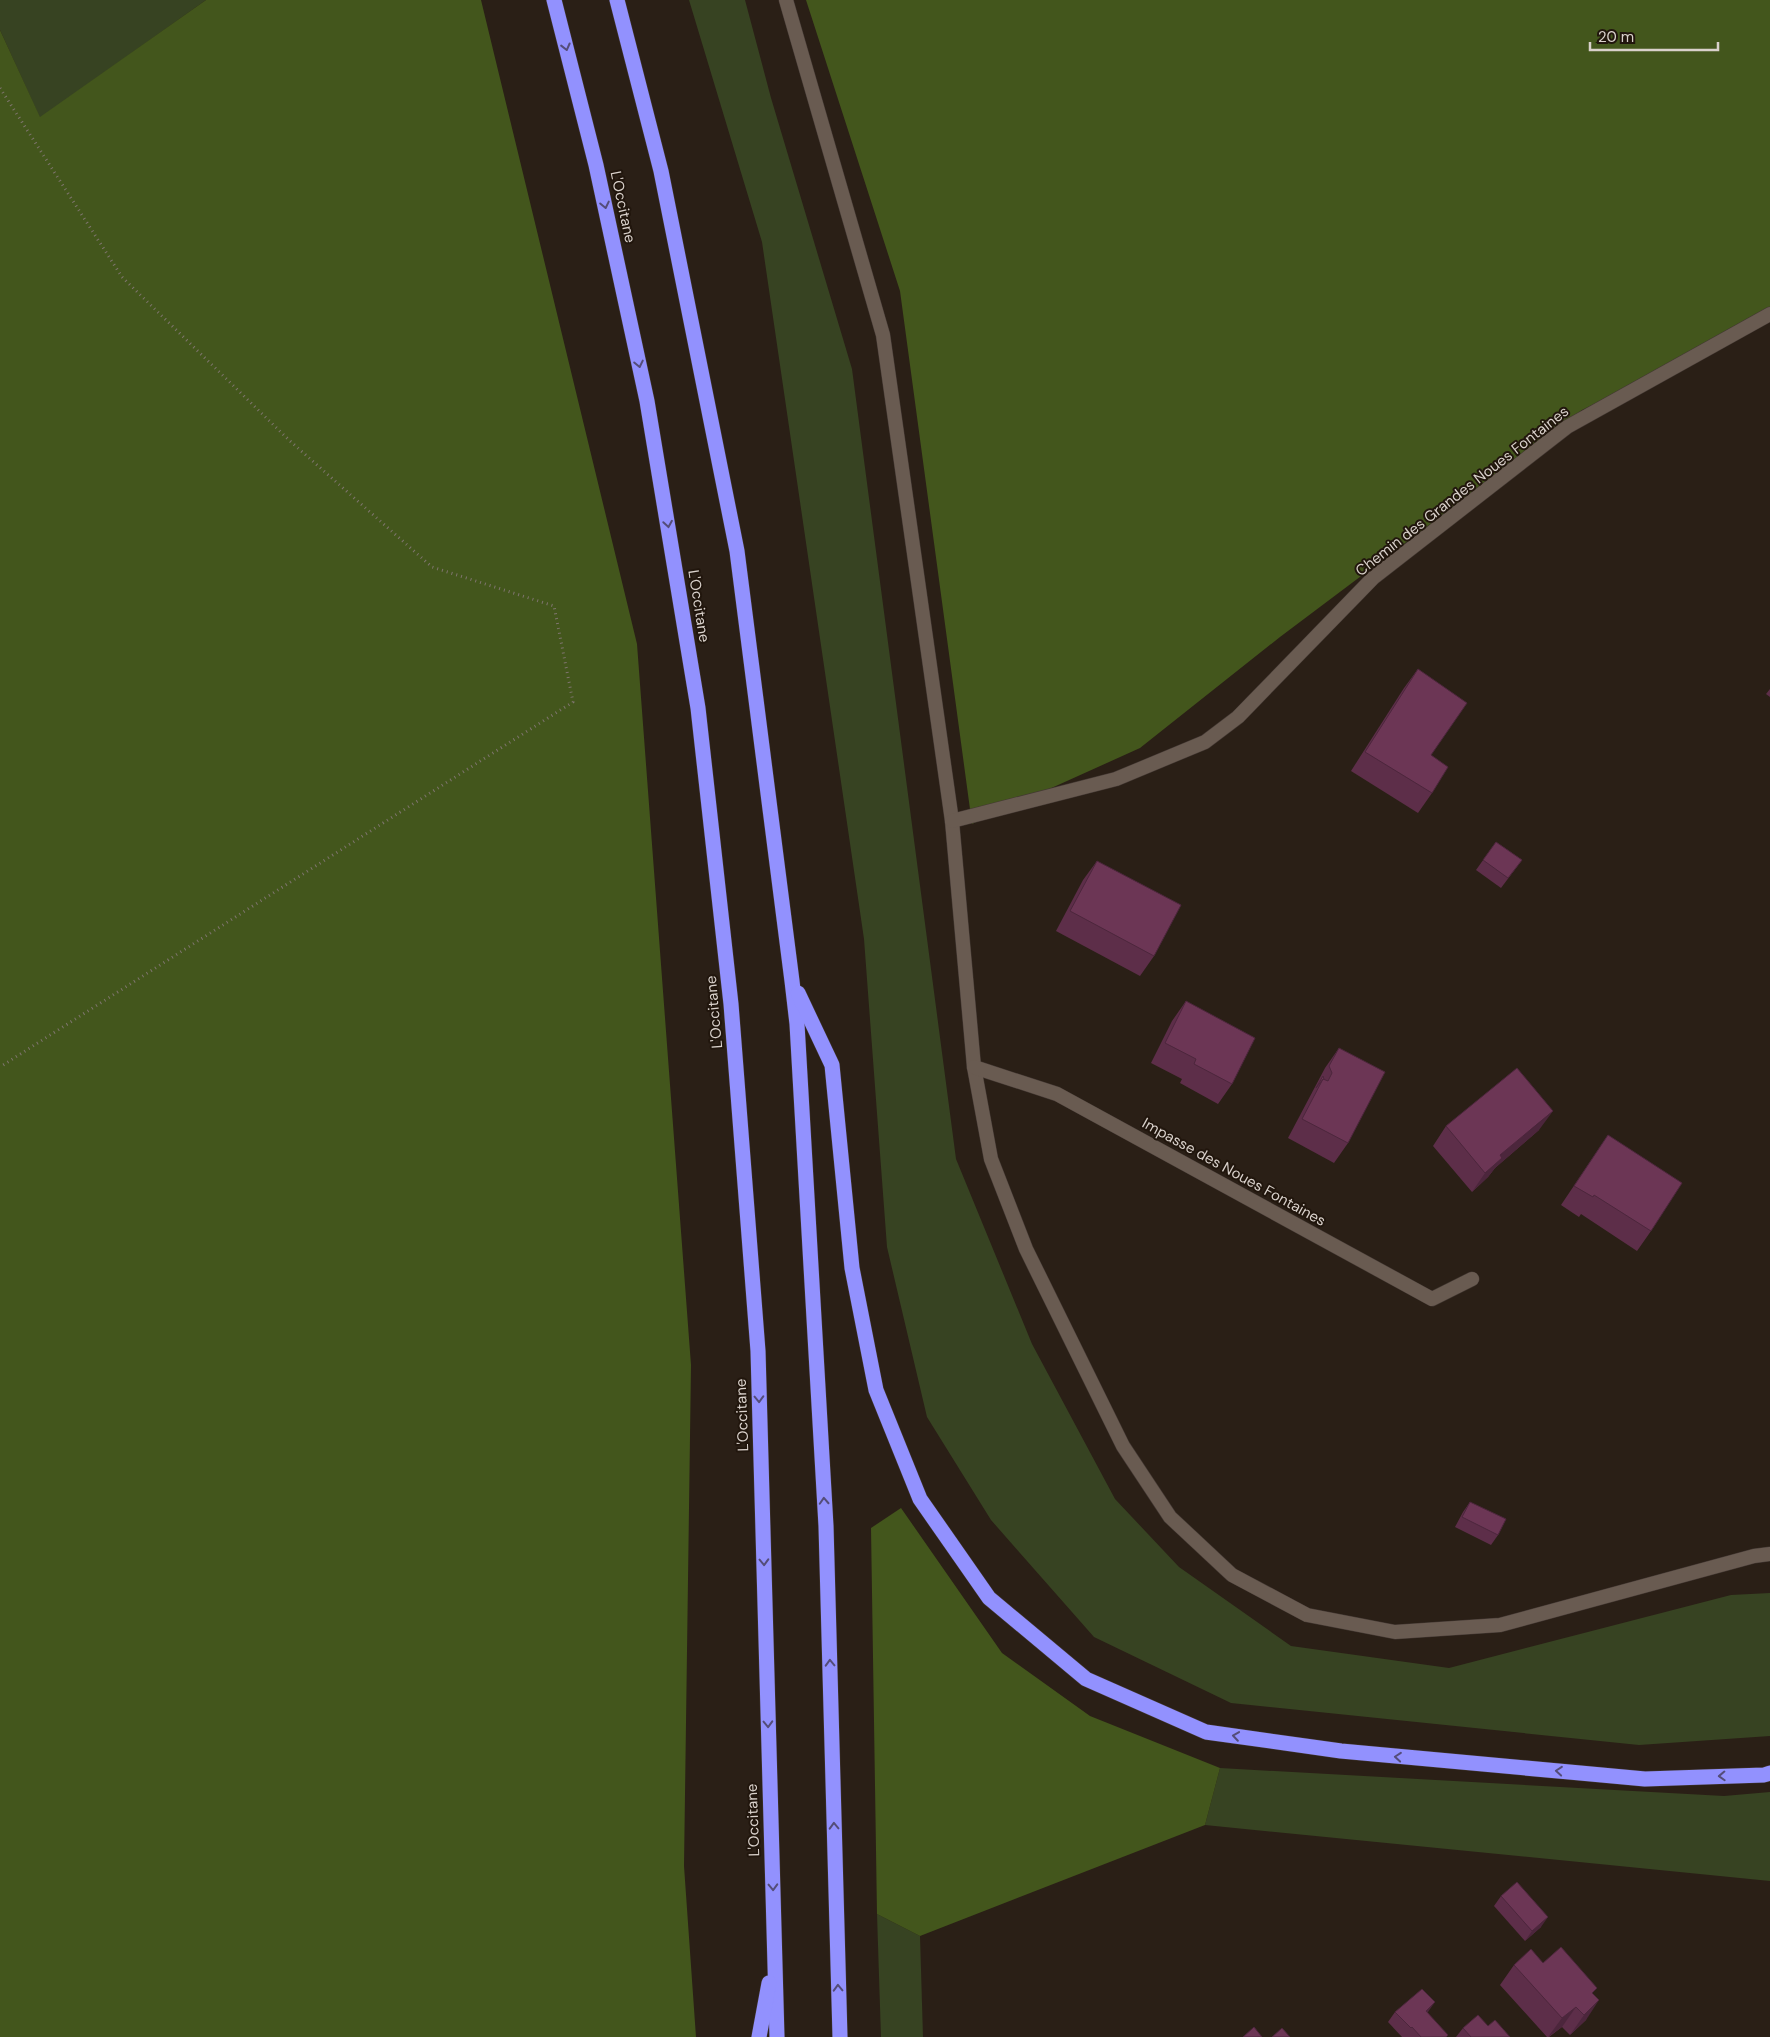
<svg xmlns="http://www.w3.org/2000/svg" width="1770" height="2037" font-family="'DM Sans',sans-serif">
<rect width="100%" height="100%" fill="#2a1f16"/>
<g fill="#374322">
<path d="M 0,0 L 206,0 L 40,118 L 0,30 Z"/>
<path d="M 689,0 L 745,0 L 771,98 L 852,369 L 956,1159 L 1032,1344 L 1115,1499 L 1179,1567 L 1291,1646 L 1449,1668 L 1731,1595 L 1770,1593 L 1770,1736 L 1639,1745 L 1231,1703 L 1094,1637 L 991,1520 L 927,1417 L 887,1247 L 864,939 L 762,242 Z"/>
<path d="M 1220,1768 L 1724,1796 L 1770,1792 L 1770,1881 L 1205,1825 Z"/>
<path d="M 877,1914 L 920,1936 L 923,2037 L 881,2037 Z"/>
</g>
<g fill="#43561c">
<path d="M 206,0 L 481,0 L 637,644 L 691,1365 L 684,1866 L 696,2037 L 0,2037 L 0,30 L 40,117 Z"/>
<path d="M 806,0 L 1770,0 L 1770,321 L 1582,410 L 1280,637 L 1140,748 L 972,824 L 900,291 Z"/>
<path d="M 901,1508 L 1002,1653 L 1090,1716 L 1220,1768 L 1205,1825 L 920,1936 L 877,1914 L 871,1528 Z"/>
</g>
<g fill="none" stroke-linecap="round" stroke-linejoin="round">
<g stroke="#433833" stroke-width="15">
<g id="minor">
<path d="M 786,0 L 883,335 L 952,821 L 974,1067 L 991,1159 L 1026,1249 L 1123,1446 L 1170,1517 L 1232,1575 L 1307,1615 L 1395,1632 L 1500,1625 L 1754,1556 L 1770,1554"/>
<path d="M 952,821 L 1116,779 L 1205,742 L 1238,717 L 1373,578 L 1567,427 L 1770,314"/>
<path d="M 974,1067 L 1057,1094 L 1432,1299 L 1472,1279"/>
</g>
</g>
<g stroke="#433833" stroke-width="16">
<g id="motorway">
<path d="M 554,0 L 596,165 L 647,401 L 698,708 L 731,1004 L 758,1351 L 777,2037"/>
<path d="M 617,0 L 661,171 L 737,551 L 792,981 L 797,1024 L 826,1526 L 840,2037"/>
<path d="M 798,993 L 832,1065 L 852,1268 L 876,1390 L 920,1499 L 989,1598 L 1086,1679 L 1206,1732 L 1341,1751 L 1645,1779 L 1764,1775 L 1770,1773"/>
<path d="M 759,2037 L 769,1983"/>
</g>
</g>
<path stroke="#7f756e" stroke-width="3" stroke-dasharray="1 4" stroke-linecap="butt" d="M 0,88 L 122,277 L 290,441 L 432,567 L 554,606 L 573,702 L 0,1067"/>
<use href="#minor" stroke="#695b51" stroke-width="14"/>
<use href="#motorway" stroke="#9291fe" stroke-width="15"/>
</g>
<g fill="#5d2e49">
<path d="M 1418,669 L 1432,793 L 1418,813 L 1351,771 L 1404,688 Z"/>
<path d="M 1770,689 L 1770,697 L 1766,694 Z"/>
<path d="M 1496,842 L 1522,860 L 1501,888 L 1476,870 Z"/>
<path d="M 1097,861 L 1154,956 L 1140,976 L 1056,931 L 1083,880 Z"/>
<path d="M 1186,1001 L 1232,1084 L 1218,1104 L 1180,1083 L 1182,1079 L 1151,1063 L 1172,1021 Z"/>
<path d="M 1339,1048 L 1348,1143 L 1334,1163 L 1288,1138 L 1325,1068 Z"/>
<path d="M 1446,1126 L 1539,1130 L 1495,1168 L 1488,1177 L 1472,1192 L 1433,1146 Z"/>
<path d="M 1608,1135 L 1651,1231 L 1637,1251 L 1581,1214 L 1579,1217 L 1561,1205 Z"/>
<path d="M 1470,1502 L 1498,1535 L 1491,1545 L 1455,1527 L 1463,1512 Z"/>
<path d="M 1501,1896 L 1541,1927 L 1525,1941 L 1494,1906 Z"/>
<path d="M 1543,1963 L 1593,1994 L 1586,2020 L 1570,2035 L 1562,2027 L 1549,2037 L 1547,2037 L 1500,1985 L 1514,1965 Z"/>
<path d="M 1395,2012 L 1427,2013 L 1447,2037 L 1402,2037 L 1388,2022 Z"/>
<path d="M 1488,2026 L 1510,2037 L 1456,2037 L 1463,2028 Z"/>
</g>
<g fill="#4c263c">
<path d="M 1553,1111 L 1539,1130 L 1495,1168 L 1488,1177 L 1472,1192 L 1485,1173 L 1500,1155 Z"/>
<path d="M 1548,1917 L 1541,1927 L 1525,1941 L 1532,1931 Z"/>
<path d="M 1599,2000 L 1586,2020 L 1570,2035 L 1584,2015 Z"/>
<path d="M 1435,2002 L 1428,2012 L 1419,2021 L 1426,2011 Z"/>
<path d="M 1576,2007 L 1562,2027 L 1548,2037 L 1562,2018 Z"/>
</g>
<g fill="#6c3655" stroke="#4c263c">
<path d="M 1418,669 L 1467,703 L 1431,755 L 1448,767 L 1432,793 L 1365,752 Z"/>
<path d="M 1496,842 L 1522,860 L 1508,878 L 1483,860 Z"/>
<path d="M 1097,861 L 1181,905 L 1154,956 L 1070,911 Z"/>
<path d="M 1186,1001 L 1255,1038 L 1232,1084 L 1194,1064 L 1196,1059 L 1165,1043 Z"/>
<path d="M 1339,1048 L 1385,1072 L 1348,1143 L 1302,1119 L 1323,1079 L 1328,1081 L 1332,1073 L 1329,1066 Z"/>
<path d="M 1517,1068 L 1553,1111 L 1500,1155 L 1502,1158 L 1485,1173 L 1446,1126 Z"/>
<path d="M 1323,1076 L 1324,1079 L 1323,1079 L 1316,1088 Z"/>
<path d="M 1608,1135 L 1682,1183 L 1651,1231 L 1594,1195 L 1593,1197 L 1574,1186 Z"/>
<path d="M 1470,1502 L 1506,1519 L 1498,1535 L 1462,1517 Z"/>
<path d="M 1517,1882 L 1548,1917 L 1532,1931 L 1501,1896 Z"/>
<path d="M 1561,1947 L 1597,1988 L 1592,1993 L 1599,2000 L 1584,2015 L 1576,2007 L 1562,2018 L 1514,1965 L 1531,1949 L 1543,1963 Z"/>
<path d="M 1422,1989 L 1435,2002 L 1426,2011 L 1448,2035 L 1446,2037 L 1421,2037 L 1412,2027 L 1411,2028 L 1395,2012 Z"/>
<path d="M 1478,2015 L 1488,2026 L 1495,2020 L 1510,2037 L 1471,2037 L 1463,2028 Z"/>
<path d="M 1254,2027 L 1262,2037 L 1243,2037 Z"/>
<path d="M 1282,2028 L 1290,2037 L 1272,2037 Z"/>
</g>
<defs><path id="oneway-chevron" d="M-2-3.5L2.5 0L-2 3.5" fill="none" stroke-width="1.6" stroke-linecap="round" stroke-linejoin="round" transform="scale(1.25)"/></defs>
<g stroke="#544d79">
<use href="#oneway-chevron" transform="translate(566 47) rotate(76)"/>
<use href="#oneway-chevron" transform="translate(605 205) rotate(78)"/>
<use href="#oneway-chevron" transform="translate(639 364) rotate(78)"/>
<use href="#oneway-chevron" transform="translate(668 524) rotate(81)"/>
<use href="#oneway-chevron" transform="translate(759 1399) rotate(88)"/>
<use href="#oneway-chevron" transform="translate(824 1501) rotate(-93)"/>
<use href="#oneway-chevron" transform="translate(764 1562) rotate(88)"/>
<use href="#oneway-chevron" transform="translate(830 1663) rotate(-92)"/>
<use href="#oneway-chevron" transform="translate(768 1724) rotate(88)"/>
<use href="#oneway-chevron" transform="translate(1236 1736) rotate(-172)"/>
<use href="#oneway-chevron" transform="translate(1398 1757) rotate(-175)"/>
<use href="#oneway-chevron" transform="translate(1559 1771) rotate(-175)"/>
<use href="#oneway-chevron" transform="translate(1722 1776) rotate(178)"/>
<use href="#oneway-chevron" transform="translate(834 1826) rotate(-92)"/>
<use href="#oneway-chevron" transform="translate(773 1887) rotate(88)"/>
<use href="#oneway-chevron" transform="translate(838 1988) rotate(-92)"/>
</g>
<g text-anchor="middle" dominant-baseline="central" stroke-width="4" stroke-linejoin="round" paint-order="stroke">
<g font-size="15" fill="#d9d1cb" stroke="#21160d">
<text transform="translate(623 207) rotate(78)">L'Occitane</text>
<text transform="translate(1462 491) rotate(-38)">Chemin des Grandes Noues Fontaines</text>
<text transform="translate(699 606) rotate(81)">L'Occitane</text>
<text transform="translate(714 1012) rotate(-95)">L'Occitane</text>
<text transform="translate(1234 1172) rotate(29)">Impasse des Noues Fontaines</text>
<text transform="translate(742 1415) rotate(-92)">L'Occitane</text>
<text transform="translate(753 1820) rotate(-92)">L'Occitane</text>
</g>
</g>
<path d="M1590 42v8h128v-8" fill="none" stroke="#d9d1cb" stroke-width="2.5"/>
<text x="1598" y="42" font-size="15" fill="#d9d1cb" stroke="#21160d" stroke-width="4" paint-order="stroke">20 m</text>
</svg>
